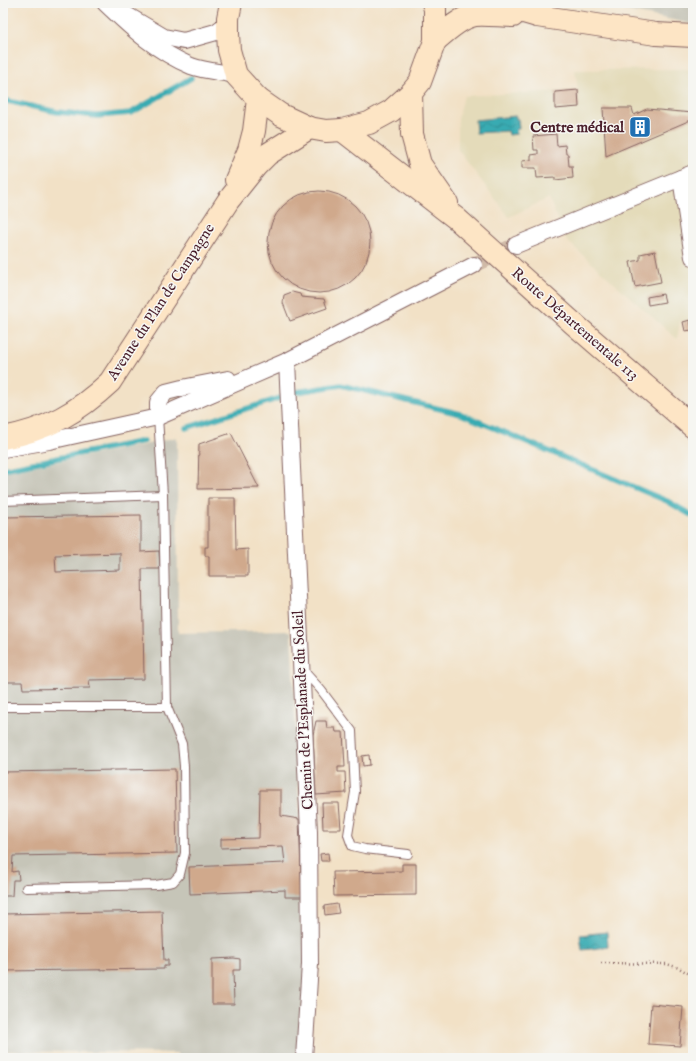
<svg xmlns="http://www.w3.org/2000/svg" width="696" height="1061" font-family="'IM FELL English',serif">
<defs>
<pattern id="water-waves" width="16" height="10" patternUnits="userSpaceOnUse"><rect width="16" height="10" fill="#39abb2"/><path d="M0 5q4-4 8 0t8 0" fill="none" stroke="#328b91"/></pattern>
</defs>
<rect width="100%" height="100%" fill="#f6f6f2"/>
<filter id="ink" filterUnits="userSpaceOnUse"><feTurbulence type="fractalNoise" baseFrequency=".025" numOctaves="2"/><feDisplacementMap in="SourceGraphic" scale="8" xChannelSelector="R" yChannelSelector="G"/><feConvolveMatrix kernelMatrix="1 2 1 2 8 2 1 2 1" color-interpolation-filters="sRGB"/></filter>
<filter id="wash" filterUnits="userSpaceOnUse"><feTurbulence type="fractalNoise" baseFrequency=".012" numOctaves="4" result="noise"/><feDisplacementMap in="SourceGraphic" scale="16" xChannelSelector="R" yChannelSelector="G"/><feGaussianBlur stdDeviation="0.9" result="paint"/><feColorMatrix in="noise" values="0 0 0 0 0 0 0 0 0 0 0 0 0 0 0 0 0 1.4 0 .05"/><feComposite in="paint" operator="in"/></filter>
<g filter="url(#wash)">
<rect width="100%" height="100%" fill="#f2e1c6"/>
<path fill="#e4dbba" d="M 693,69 L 693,319 L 680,322 L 677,339 L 566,240 L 549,198 L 509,217 L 458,150 L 458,119 L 464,96 L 578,90 L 575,70 Z"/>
<g fill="#c6c5b8">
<path d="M 587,3 L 693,3 L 693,24 Z"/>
<path d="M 177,437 L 178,633 L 291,631 L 311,1058 L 178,1058 L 177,1053 L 3,1051 L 3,472 L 144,445 Z"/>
</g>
<g fill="url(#water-waves)" stroke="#42656e">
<path d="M 516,116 L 516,119 L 518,119 L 519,129 L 516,129 L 517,134 L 509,135 L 508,131 L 476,133 L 475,120 Z"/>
<path d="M 607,932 L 608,947 L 582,950 L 580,935 Z"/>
</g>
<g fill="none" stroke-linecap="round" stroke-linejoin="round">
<g stroke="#39abb2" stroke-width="5.5">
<path d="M 3,100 L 57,112 L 97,116 L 131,113 L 191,78"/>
<path d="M 296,392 L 341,385 L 461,414 L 667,501 L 693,516"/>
<path d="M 186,428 L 280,398"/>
<path d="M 3,469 L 144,441"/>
</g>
</g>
<g id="blocks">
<g fill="#d0a98c" fill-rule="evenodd">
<path d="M 578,90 L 579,107 L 555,109 L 555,92 Z"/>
<path d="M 603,108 L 632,108 L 634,115 L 647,109 L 693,113 L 693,119 L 606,156 Z"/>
<path d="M 556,134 L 557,146 L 565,145 L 566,154 L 568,154 L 569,166 L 572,166 L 573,178 L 555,180 L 555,177 L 537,178 L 536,168 L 522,168 L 522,161 L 531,160 L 531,155 L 538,154 L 538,150 L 534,150 L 533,136 Z"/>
<circle cx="319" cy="242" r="51"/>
<path d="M 655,251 L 661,282 L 635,287 L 630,262 L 640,260 L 640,254 Z"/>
<path d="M 292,292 L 300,294 L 301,297 L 324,299 L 327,308 L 290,321 L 283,303 L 284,295 Z"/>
<path d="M 663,294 L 665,302 L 648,305 L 647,297 Z"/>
<path d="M 690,320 L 692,330 L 685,331 L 683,322 Z"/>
<path d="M 231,433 L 259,488 L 198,489 L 199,444 Z"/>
<path d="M 208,498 L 235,498 L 236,550 L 248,549 L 248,576 L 209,576 L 209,556 L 205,556 L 205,547 L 208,547 Z"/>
<path d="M 141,515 L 141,552 L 159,551 L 160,569 L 142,569 L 144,679 L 89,680 L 90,688 L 23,689 L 22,682 L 3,682 L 3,517 ZM 120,553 L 120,570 L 56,572 L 55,555 Z"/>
<path d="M 316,721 L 326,721 L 327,728 L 335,728 L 336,732 L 343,732 L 345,767 L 338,767 L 338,772 L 345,772 L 346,793 L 316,795 L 313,735 Z"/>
<path d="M 369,755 L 370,765 L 363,766 L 362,756 Z"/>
<path d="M 175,769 L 177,853 L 13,856 L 12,872 L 18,871 L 19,880 L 13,880 L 12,896 L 3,896 L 3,772 Z"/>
<path d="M 260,790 L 281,790 L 281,816 L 299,819 L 302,897 L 285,897 L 285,890 L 190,894 L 189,867 L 285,863 L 283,846 L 221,848 L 221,839 L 259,838 Z"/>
<path d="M 322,803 L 339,803 L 341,829 L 323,829 Z"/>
<path d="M 328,853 L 329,861 L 321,861 L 320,854 Z"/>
<path d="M 402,864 L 416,864 L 416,895 L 334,896 L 333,872 L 402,871 Z"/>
<path d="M 337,904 L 339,913 L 325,915 L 324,906 Z"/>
<path d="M 162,911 L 164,960 L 168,960 L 168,966 L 164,966 L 164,969 L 3,971 L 3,914 Z"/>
<path d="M 234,958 L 240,959 L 240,970 L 233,970 L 234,1004 L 212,1004 L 212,959 Z"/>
<path d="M 651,1004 L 683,1007 L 680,1046 L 648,1044 Z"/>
</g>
</g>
</g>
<g filter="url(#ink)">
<use href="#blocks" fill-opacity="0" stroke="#856361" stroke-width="1"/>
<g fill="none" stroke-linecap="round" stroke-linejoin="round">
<path stroke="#d0baa7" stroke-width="16" stroke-dasharray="16 8" stroke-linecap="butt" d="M 474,265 L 516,245"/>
<g stroke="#856361" stroke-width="10">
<g id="service">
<path d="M 3,501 L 163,495"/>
<path d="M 303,670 L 321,690 L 352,731 L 355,792 L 348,835 L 352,846 L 365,849 L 408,854"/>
<path d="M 3,707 L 167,707"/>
<path d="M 26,888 L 156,885 L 173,882 L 180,874 L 185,853 L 184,766 L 182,744 L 167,707 L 163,495 L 158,417"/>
</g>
</g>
<g stroke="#856361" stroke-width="18">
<g id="minor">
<path d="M 105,3 C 132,29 156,51 191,66 C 205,71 222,72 236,75"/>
<path d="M 125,14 L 164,37 L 184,41 L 216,32 L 228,23"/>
<path d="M 681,178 L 693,257"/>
<path d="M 516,245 L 693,173"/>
<path d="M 287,361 L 309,832 L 310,964 L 304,1058"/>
<path d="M 158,417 L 158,402 L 166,392 L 182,388 L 228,379"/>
<path d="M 3,449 L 49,441 L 158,417 L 287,361 L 474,265"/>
</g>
</g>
<g stroke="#856361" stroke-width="24">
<g id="secondary">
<path d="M 231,3 L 228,18 L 228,34 L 229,50 L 236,75 L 258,99 L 281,115 L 309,128 L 326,131 L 342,130 L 369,123 L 391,111 L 411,93 L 420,82 L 435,41 L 435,9 L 433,3"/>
<path d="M 493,3 L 537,16 L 656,34 L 693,36"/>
<path d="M 435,41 C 445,32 461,17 475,15 C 487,14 501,16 513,16"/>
<path d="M 411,93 L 412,134 L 420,164 L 447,203"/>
<path d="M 342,130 L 457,219 L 574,324 L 693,427"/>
<path d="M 236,180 L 249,150 L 254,131 L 258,99"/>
<path d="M 3,438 C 47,430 78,412 110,382 L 228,201 L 256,166 L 268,154 L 309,128"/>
</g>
</g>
<path stroke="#856361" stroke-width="2.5" stroke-dasharray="1 3" stroke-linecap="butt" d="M 601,963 L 667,964 L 679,968 L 693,976"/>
<use href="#service" stroke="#fff" stroke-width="8"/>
<use href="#minor" stroke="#fff" stroke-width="16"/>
<use href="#secondary" stroke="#fde5c5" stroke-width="22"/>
</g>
</g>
<defs>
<g id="building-square" transform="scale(1.15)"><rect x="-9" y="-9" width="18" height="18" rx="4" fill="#1f6fb2" stroke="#f6f6f2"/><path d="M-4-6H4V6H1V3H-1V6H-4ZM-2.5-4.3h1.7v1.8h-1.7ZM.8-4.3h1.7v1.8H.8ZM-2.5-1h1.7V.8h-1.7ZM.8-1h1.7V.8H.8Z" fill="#fff"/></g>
</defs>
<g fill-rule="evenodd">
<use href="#building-square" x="640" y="127"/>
</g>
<g text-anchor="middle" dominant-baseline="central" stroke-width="3" stroke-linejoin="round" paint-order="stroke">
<g font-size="15" font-weight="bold" fill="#4a1f2b" stroke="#f6f6f2" text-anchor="end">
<text x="624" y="127">Centre médical</text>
</g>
<g font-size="15" fill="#4a1f2b" stroke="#f6f6f2">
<text transform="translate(161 302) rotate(-57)">Avenue du Plan de Campagne</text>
<text transform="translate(575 324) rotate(41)">Route Départementale 113</text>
<text transform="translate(303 710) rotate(-93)">Chemin de l'Esplanade du Soleil</text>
</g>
</g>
<rect width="696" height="1061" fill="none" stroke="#f6f6f2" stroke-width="16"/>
</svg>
